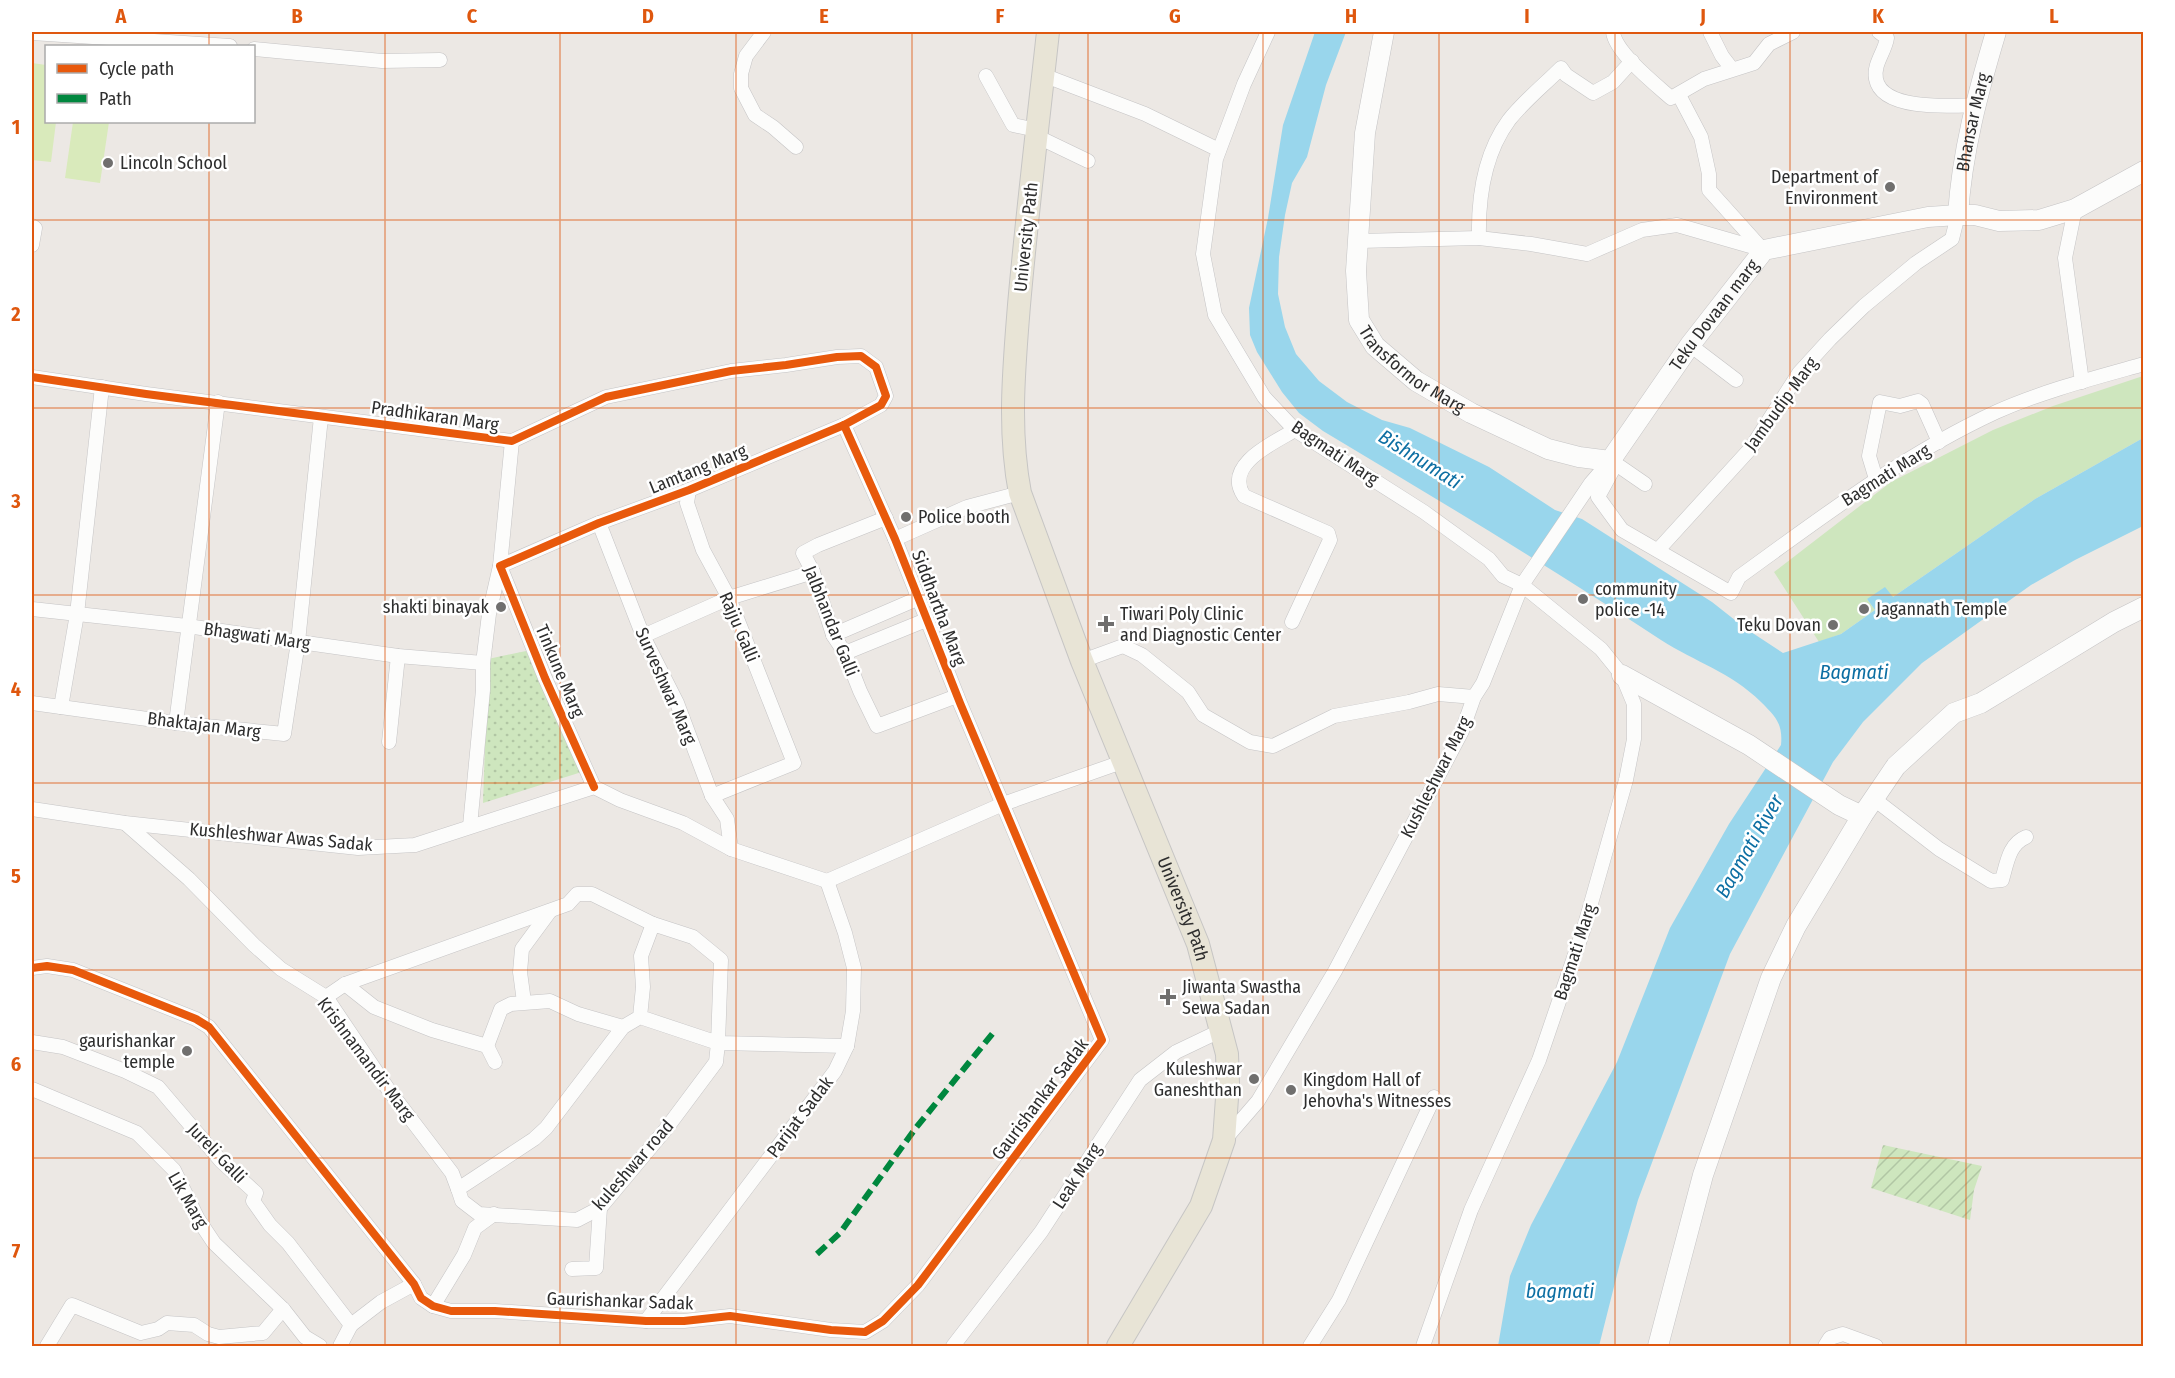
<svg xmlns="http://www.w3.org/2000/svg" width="2175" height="1378" font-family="'Fira Sans Condensed',sans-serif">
<defs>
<pattern id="park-dots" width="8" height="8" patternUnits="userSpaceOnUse" patternTransform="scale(1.5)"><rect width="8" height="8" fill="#cee6be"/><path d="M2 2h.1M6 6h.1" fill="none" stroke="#b1c6a4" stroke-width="1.8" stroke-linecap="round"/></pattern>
<pattern id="garden-furrows" width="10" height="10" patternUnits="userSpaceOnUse" patternTransform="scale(1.5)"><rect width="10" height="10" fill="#cee6be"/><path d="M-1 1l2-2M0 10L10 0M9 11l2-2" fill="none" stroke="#b1c6a4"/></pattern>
</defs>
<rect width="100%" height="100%" fill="#ece8e4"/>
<path fill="#cee6be" d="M 2143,376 L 2143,438 L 2035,499 L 1893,597 L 1867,599 L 1875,610 L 1841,634 L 1819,642 L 1774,572 L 1891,482 L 1993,430 L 2053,406 Z"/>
<path fill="url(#park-dots)" d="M 526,651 L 588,770 L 483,803 L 488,659 Z"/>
<path fill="url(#garden-furrows)" d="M 1883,1145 L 1982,1166 L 1974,1190 L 1970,1220 L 1871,1188 Z"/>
<g fill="#d9eabb">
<path d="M 32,63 L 46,65 L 46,122 L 56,122 L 51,162 L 32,160 Z"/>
<path d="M 73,122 L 109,122 L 100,183 L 65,178 Z"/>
</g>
<path fill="#99d6ec" d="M 1315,32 L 1346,32 L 1326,85 L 1307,157 L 1292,183 L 1285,215 L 1279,257 L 1278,294 L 1285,327 L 1296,354 L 1319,381 L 1347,402 L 1382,420 L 1410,428 L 1489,467 L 1555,510 L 1582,519 L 1712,602 L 1745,628 L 1783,653 L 1841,634 L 1875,610 L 1867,599 L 1885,587 L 1893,597 L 2035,499 L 2143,438 L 2143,526 L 2075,560 L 2031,585 L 1922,663 L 1863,722 L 1833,762 L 1730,954 L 1638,1200 L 1621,1259 L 1599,1346 L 1498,1346 L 1510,1276 L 1531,1225 L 1617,1062 L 1670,928 L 1729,824 L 1781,745 C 1783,724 1776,717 1761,702 C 1731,672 1695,662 1661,640 C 1550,567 1437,499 1323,431 L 1299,413 L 1282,392 L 1257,352 L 1250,335 L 1249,308 L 1268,218 L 1283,125 Z"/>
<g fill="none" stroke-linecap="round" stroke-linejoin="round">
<g stroke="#c5c4c5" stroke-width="15">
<g id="street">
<path d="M 764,32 L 746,56 L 741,74 L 741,88 L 755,115 L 773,127 L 796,147"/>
<path d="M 1268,32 L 1244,84 L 1216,159 L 1203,254 L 1215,315 L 1264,397 L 1295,430 L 1424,512 L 1489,559 L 1503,576 L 1522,585 L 1601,649 L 1622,675 L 1634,704 L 1634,739 L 1626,780 L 1584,928 L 1539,1060 L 1471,1210 L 1423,1346"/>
<path d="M 1613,32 C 1615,52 1655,84 1671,98 L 1704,79 L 1754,63 L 1769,44 L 1793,32"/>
<path d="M 1710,32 L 1722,56 L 1732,69"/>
<path d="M 1879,32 L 1887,38 C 1885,52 1873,64 1876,79 C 1882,111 1951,106 1975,105"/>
<path d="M 32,33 L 230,46"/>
<path d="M 254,49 L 382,61 L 440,60"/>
<path d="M 1043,75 L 1145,114 L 1219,150"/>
<path d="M 986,76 L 1013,125 L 1037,130"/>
<path d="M 1679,95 L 1701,137 L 1709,174 L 1709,190 L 1762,249"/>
<path d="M 1036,136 L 1088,161"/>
<path d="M 2075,209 L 2065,258 L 2082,382"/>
<path d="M 32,226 L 35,228 L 32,245"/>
<path d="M 1479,238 C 1478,197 1484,154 1509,120 C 1524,101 1544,85 1561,68 L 1566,75 L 1593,93 L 1613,82 L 1632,61"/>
<path d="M 1359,241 L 1479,238 L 1531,244 L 1587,254 L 1642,230 L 1677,225 L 1764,250"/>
<path d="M 1690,345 L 1736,380"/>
<path d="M 32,377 L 146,394 L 512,441 L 606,397 L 731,371 L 786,365 L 837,357 L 861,356 L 876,367 L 886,396 L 881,405 L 844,425 L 689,490 L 599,523 L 500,566 L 545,678 L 594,787"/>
<path d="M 1616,464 L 1645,484"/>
<path d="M 1876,479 L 1869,456 L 1880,402 L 1900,406 L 1918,401 L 1922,404 L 1939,442"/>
<path d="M 689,490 L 687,503 L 703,550 L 729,598 L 794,763 L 712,796"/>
<path d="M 886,518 L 818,545 L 803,553 L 813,572 L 833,635 L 845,653 L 860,691 L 877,726 L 957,696"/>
<path d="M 599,523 L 643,636 L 677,703 L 712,796 L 727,819 L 731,849"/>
<path d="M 895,539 L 967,507 L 1020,493"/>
<path d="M 1658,550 L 1751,448 L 1799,373 L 1830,339 L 1864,306 L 1916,263 L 1952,239 L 1958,215"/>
<path d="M 32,609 L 187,626 L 398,656 L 483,663"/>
<path d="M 1292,622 L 1330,540 L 1328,533 L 1244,496 C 1223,465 1273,443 1295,430"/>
<path d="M 833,635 L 919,598"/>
<path d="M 643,636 L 729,598 L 813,572"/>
<path d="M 845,653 L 926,620"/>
<path d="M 1082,661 L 1123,646 L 1142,655 L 1188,692 L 1203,715 L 1250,742 L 1273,746 L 1334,716 L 1409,702 L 1438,694 L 1474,697"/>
<path d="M 32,703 L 176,723 L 284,734 L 298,642 L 321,417"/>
<path d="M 61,707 L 77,614 L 102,387"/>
<path d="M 176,723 L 218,402"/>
<path d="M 389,742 L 398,656"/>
<path d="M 1874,799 L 1939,849 L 1991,881 L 2002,880 C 2007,863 2009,844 2026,837"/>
<path d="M 32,809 L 125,823 L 358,848 L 415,845 L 594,787 L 620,800 L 683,823 L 731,849 L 827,881"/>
<path d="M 125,823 L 189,879 L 254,945 L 281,969 L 326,997 L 388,1089 L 452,1173 L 458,1189"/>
<path d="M 470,826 L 483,690 L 483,663 L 489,614 L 500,566 L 512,441"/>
<path d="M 827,881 L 1003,804 L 1122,762"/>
<path d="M 32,968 L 47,966 L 73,970 L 196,1019 L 209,1027 L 414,1284 L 421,1298 L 433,1306 L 451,1311 L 495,1311 L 646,1321 L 684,1321 L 730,1316 L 831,1330 L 865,1332 L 883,1321 L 918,1285 L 1102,1040 L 960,703 L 895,539 L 844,425"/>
<path d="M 345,984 L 374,1007 L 432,1030 L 487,1046 L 501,1009 L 511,1004 L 550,1001 L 578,1014 L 623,1027"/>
<path d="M 326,997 L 345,984 L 568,904 L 577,894 L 592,894 L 653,924"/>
<path d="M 524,1002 L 520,972 L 522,949 L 550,911"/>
<path d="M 640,1017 L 718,1043 L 721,960 L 693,937 L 653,924 L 641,956 L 643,987 L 640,1017 L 623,1027 L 546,1128 L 534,1139 L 458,1189 L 462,1201 L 479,1214 L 577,1220 L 600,1208 L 666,1129 L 716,1062 L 718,1043 L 847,1046"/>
<path d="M 32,1042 L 63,1047 L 125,1071 L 158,1087 L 221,1161 L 256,1193 L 253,1201 L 270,1225 L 288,1243 L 351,1325"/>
<path d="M 487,1046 L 495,1062"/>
<path d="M 32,1089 L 137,1133 L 174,1170 L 198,1219 L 214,1243 L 283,1309 L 305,1337 L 320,1346"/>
<path d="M 1226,1138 L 1258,1101 L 1335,971 L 1462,731 L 1474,697 L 1483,683 L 1522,585 L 1591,483 L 1610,461 L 1616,464 L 1598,497 L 1622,530 L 1731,593 L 1739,577 C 1822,517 1903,455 1996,412 C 2043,391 2094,378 2144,364"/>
<path d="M 572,1269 L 596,1268 L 600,1208"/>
<path d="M 433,1306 L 464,1255 L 475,1228 L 494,1214"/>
<path d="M 646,1321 L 835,1071 L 847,1046 L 853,1011 L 854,968 L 845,933 L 827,881"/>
<path d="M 47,1346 L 72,1305 L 141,1333 L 158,1329 L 167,1323 L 194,1325 L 208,1334 L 219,1337 L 263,1333 L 283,1309"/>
<path d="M 340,1346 L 351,1325 L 381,1302 L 414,1284"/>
<path d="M 953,1346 L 1041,1232 L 1140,1080 L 1176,1052 L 1222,1030"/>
<path d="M 1310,1346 L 1339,1300 L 1434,1097"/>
<path d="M 1825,1346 L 1830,1338 L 1843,1334 L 1876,1346"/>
</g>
</g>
<g stroke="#c5c4c5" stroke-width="21">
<g id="secondary">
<path id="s1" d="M 1384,32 L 1365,133 L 1356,271 L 1359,320 L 1375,346 L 1416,381 L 1471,413 L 1548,449 L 1579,457 L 1610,461 L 1690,345 L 1764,250 L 1928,217 L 1958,215 L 1975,215 L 1999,221 L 2039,220 L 2075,209 L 2144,171"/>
<path id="s2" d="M 1958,215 C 1962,152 1978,92 1996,32"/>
<path d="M 1622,675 L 1749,745 L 1839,805 L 1862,816"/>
<path d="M 1658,1346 L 1703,1175 L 1771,978 L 1796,926 L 1862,816 L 1896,766 L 1954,713 L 1981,703 L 2114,622 L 2144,607"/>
</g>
</g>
<g stroke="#c6c5c4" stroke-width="24">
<g id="primary">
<path id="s3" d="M 1048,32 C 1038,123 1027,214 1019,305 C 1014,368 1008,430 1020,493 L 1082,661 L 1198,944 L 1227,1054 L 1228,1084 L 1224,1140 L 1201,1206 L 1118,1346"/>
</g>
</g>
<use href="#street" stroke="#fcfcfb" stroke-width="14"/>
<use href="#secondary" stroke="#fcfcfb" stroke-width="20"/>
<use href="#primary" stroke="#e8e4d6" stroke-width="22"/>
<path stroke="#00873e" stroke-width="6" stroke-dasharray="12 6" stroke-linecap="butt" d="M 817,1254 L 840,1233 L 915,1129 L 993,1033"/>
<g stroke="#fff" stroke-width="11">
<g id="cycleway">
<path d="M 32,377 L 146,394 L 512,441 L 606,397 L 731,371 L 786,365 L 837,357 L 861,356 L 876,367 L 886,396 L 881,405 L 844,425 L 689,490 L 599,523 L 500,566 L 545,678 L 594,787"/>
<path d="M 32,968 L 47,966 L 73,970 L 196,1019 L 209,1027 L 414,1284 L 421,1298 L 433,1306 L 451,1311 L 495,1311 L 646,1321 L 684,1321 L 730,1316 L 831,1330 L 865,1332 L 883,1321 L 918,1285 L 1102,1040 L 960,703 L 895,539 L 844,425"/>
</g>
</g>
<use href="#cycleway" stroke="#e8590c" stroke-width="8"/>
</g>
<path fill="none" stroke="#df570e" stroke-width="1.5" stroke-opacity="0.55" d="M 209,32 L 209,46M 385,32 L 385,1346M 560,32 L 560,1346M 736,32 L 736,1346M 912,32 L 912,1346M 1088,32 L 1088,1346M 1263,32 L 1263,1346M 1439,32 L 1439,1346M 1615,32 L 1615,1346M 1790,32 L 1790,1346M 1966,32 L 1966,1346M 209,122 L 209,1346M 32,220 L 2144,220M 32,408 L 2144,408M 32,595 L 2144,595M 32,783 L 2144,783M 32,970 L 2144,970M 32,1158 L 2144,1158"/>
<g fill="#706f6e" stroke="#fff" stroke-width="2">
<circle cx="108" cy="163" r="6"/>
<circle cx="1890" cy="187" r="6"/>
<circle cx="906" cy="517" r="6"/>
<circle cx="1583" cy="599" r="6"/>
<circle cx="501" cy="607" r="6"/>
<circle cx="1864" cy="609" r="6"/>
<path d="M1103 615h6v6h6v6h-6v6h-6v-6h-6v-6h6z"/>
<circle cx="1833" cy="625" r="6"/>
<path d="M1165 988h6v6h6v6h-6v6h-6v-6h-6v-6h6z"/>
<circle cx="187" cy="1051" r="6"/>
<circle cx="1254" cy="1079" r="6"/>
<circle cx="1291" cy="1090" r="6"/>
</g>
<g text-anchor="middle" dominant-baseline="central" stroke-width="5" stroke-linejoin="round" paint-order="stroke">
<g font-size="18" fill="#2e2e2e" stroke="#fff">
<text stroke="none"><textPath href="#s2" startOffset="94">Bhansar Marg</textPath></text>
<text transform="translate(1026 237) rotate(-84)">University Path</text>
<text stroke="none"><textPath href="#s1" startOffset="766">Teku Dovaan marg</textPath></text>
<text stroke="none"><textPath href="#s1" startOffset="364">Transformor Marg</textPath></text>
<text transform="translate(1781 404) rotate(-54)">Jambudip Marg</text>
<text transform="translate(435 416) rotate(8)">Pradhikaran Marg</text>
<text transform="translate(1335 453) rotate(34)">Bagmati Marg</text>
<text transform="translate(698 469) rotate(-22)">Lamtang Marg</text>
<text transform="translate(1886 475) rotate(-32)">Bagmati Marg</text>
<text transform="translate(939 608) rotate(69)">Siddhartha Marg</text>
<text transform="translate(831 621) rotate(68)">Jalbhandar Galli</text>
<text transform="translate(739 627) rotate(67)">Rajju Galli</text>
<text transform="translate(257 636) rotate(8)">Bhagwati Marg</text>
<text transform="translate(560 671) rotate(67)">Tinkune Marg</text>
<text transform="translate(666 686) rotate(66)">Surveshwar Marg</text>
<text transform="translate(204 725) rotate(7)">Bhaktajan Marg</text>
<text transform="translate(1436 777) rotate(-63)">Kushleshwar Marg</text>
<text transform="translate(281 837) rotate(5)">Kushleshwar Awas Sadak</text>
<text stroke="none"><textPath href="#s3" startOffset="910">University Path</textPath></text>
<text transform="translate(1575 952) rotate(-72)">Bagmati Marg</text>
<text transform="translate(366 1059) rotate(53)">Krishnamandir Marg</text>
<text transform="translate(1040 1099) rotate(-53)">Gaurishankar Sadak</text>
<text transform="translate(800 1117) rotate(-53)">Parijat Sadak</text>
<text transform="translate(217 1153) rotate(46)">Jureli Galli</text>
<text transform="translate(633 1165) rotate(-49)">kuleshwar road</text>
<text transform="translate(1077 1176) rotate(-57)">Leak Marg</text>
<text transform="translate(188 1200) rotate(60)">Lik Marg</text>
<text transform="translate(620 1301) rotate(2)">Gaurishankar Sadak</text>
</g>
<g font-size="18" fill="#2e2e2e" stroke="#fff" text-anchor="start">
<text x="120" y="163">Lincoln School</text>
<text x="1878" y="177" text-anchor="end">Department of<tspan x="1878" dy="21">Environment</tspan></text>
<text x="918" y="517">Police booth</text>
<text x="1595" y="589">community<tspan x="1595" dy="21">police -14</tspan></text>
<text x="489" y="607" text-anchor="end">shakti binayak</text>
<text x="1876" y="609">Jagannath Temple</text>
<text x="1120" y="614">Tiwari Poly Clinic<tspan x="1120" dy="21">and Diagnostic Center</tspan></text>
<text x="1821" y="625" text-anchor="end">Teku Dovan</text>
<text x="1182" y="987">Jiwanta Swastha<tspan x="1182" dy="21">Sewa Sadan</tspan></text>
<text x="175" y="1041" text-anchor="end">gaurishankar<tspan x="175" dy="21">temple</tspan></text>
<text x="1242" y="1069" text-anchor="end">Kuleshwar<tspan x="1242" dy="21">Ganeshthan</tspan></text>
<text x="1303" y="1080">Kingdom Hall of<tspan x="1303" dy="21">Jehovha's Witnesses</tspan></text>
</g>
<g font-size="20" font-style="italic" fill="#0d6fa3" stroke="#fff">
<text transform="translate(1420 459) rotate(32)">Bishnumati</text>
<text x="1854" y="672">Bagmati</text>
<text transform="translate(1749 846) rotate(-60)">Bagmati River</text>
<text x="1560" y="1291">bagmati</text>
</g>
</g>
<rect width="2175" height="1378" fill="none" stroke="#ffffff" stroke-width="66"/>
<rect x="45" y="45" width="210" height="78" fill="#ffffff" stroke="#ababab" stroke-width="1.5"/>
<rect x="57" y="64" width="30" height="9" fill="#e8590c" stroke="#ababab" stroke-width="1.5"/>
<text x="99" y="75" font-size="18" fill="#2e2e2e">Cycle path</text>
<rect x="57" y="94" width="30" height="9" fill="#00873e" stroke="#ababab" stroke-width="1.5"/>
<text x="99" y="105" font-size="18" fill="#2e2e2e">Path</text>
<rect x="33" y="33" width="2109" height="1312" fill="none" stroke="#df570e" stroke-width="2"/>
<g font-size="20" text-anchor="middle" font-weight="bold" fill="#df570e">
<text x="121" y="23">A</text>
<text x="297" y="23">B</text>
<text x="472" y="23">C</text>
<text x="648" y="23">D</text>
<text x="824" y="23">E</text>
<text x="1000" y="23">F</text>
<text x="1175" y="23">G</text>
<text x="1351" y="23">H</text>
<text x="1527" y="23">I</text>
<text x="1703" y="23">J</text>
<text x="1878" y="23">K</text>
<text x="2054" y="23">L</text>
<text x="16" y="134">1</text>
<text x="16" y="321">2</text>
<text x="16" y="508">3</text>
<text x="16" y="696">4</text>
<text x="16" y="883">5</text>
<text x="16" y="1071">6</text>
<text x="16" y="1258">7</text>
</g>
</svg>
